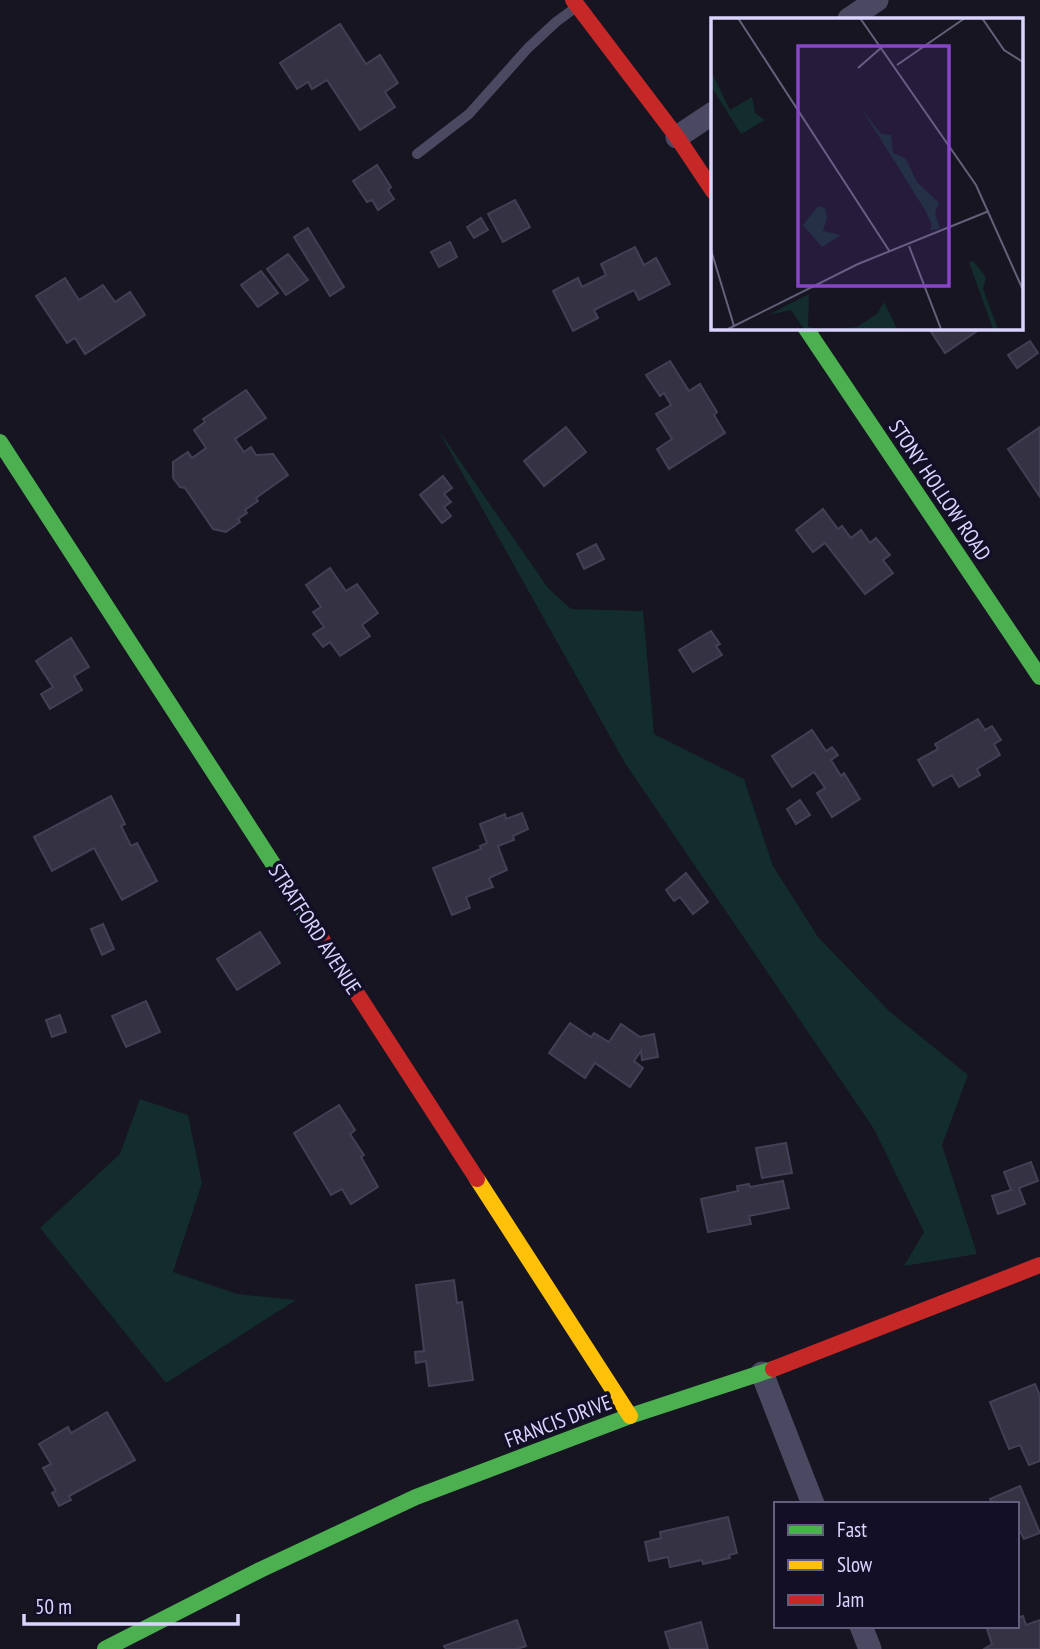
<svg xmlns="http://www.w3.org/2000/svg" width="1040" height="1649" font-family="'PT Sans Narrow',sans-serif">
<rect width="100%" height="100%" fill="#161521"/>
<g fill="#132d2e">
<path d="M 437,428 L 548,588 L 571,609 L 643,611 L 654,734 L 744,779 L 773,866 L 818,937 L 889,1011 L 968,1075 L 942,1145 L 977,1254 L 904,1266 L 924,1232 L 874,1129 L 625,763 Z"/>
<path d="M 140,1099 L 188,1115 L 202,1183 L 173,1272 L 237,1294 L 296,1300 L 166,1383 L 40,1228 L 120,1154 Z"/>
</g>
<g fill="#353343" stroke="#433f55" stroke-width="2">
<path d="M 340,24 L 366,64 L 380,55 L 398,83 L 385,92 L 395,107 L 360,130 L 327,80 L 312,89 L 308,82 L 297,89 L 280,63 Z"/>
<path d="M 377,165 L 391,187 L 388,190 L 394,199 L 378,210 L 372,200 L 367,202 L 353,181 Z"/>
<path d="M 515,200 L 530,227 L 503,242 L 488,214 Z"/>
<path d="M 481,218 L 488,230 L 474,238 L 467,227 Z"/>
<path d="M 308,228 L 344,287 L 330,296 L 294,237 Z"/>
<path d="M 450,242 L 457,257 L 439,267 L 431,252 Z"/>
<path d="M 635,247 L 644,265 L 656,258 L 670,284 L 639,300 L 634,290 L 594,310 L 598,318 L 573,331 L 553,291 L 578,278 L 582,287 L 606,275 L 601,264 Z"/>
<path d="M 288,254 L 308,280 L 286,295 L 267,269 Z"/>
<path d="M 261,271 L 278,293 L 258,307 L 241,285 Z"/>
<path d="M 65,278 L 79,300 L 103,285 L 115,302 L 130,292 L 145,315 L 85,354 L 75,338 L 67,343 L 36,296 Z"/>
<path d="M 928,327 L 983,327 L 945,353 Z"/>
<path d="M 1030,341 L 1038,353 L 1017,368 L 1008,355 Z"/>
<path d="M 670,361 L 689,391 L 700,384 L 717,412 L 714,415 L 725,433 L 669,469 L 657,449 L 672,439 L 656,414 L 671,405 L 664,393 L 660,396 L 646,375 Z"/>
<path d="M 246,390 L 266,418 L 235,439 L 244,452 L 251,447 L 256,455 L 273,454 L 288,475 L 256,498 L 258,501 L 245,510 L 247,513 L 238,519 L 240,522 L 226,532 L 213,529 L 185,488 L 180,487 L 173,478 L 173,462 L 188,452 L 192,458 L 206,448 L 194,430 L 205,422 L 203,419 Z"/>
<path d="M 566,427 L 586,452 L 544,486 L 524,461 Z"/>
<path d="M 1040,427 L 1040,497 L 1008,449 Z"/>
<path d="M 443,476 L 452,488 L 444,494 L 451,502 L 444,507 L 451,516 L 442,523 L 420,495 Z"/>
<path d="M 823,509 L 838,529 L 842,526 L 851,538 L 861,530 L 870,543 L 876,538 L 890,555 L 883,560 L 893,573 L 865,594 L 825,543 L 813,552 L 796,530 Z"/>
<path d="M 596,544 L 604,559 L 584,569 L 577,554 Z"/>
<path d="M 330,568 L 346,591 L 357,584 L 378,613 L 362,625 L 370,636 L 340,656 L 330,642 L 323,647 L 313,634 L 324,627 L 313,612 L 321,607 L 306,585 Z"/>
<path d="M 711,631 L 720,644 L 716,646 L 722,655 L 693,672 L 679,650 Z"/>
<path d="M 71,638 L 89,667 L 74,676 L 82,690 L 50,709 L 41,694 L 53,687 L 36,661 Z"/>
<path d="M 978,719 L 985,730 L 992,726 L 1001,740 L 994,744 L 1000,755 L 977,769 L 980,775 L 959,787 L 952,775 L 933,786 L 918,760 L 938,749 L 935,744 Z"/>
<path d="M 812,730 L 826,751 L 832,747 L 838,755 L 831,760 L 841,776 L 844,773 L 860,799 L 832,817 L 817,793 L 825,788 L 814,772 L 792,787 L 772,756 Z"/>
<path d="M 111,796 L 125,824 L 121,826 L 131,846 L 137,843 L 157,881 L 122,900 L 94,848 L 52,871 L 34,837 Z"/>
<path d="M 800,800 L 810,815 L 796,824 L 787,809 Z"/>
<path d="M 522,813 L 528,829 L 513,836 L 514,840 L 498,846 L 507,870 L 489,878 L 493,887 L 466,897 L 470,908 L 452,915 L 433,868 L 481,849 L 480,846 L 487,843 L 480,824 L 505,814 L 506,819 Z"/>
<path d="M 686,873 L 708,902 L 693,914 L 680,897 L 674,901 L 666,890 Z"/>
<path d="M 103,924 L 114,949 L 102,955 L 91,929 Z"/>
<path d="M 260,932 L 280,963 L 237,990 L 217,959 Z"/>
<path d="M 146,1001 L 160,1032 L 126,1047 L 112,1016 Z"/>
<path d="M 60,1015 L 66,1032 L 52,1037 L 46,1020 Z"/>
<path d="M 570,1023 L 591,1037 L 594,1033 L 609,1042 L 621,1024 L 640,1037 L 654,1034 L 658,1057 L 642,1060 L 641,1051 L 634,1061 L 643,1068 L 630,1087 L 595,1063 L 585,1078 L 549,1053 Z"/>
<path d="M 339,1105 L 355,1130 L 350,1134 L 364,1155 L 361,1157 L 378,1187 L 351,1204 L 342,1189 L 331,1195 L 294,1133 Z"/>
<path d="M 786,1143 L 792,1173 L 762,1178 L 756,1148 Z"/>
<path d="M 1031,1162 L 1038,1181 L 1019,1188 L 1025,1204 L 998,1214 L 992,1196 L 1011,1190 L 1004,1172 Z"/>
<path d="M 783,1181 L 789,1208 L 749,1216 L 751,1224 L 708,1232 L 701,1199 L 738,1191 L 737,1186 L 749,1184 L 750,1187 Z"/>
<path d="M 454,1280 L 457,1303 L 462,1302 L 473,1380 L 429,1386 L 426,1361 L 416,1363 L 415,1352 L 424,1351 L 416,1285 Z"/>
<path d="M 1035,1384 L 1040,1396 L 1040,1461 L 1029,1465 L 1020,1445 L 1009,1449 L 990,1402 Z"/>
<path d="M 107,1412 L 135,1460 L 69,1496 L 71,1500 L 59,1506 L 52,1493 L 56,1491 L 43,1468 L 51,1464 L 39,1444 L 68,1427 L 71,1433 Z"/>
<path d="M 1020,1486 L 1040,1533 L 1024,1539 L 1020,1531 L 1017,1533 L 1017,1504 L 992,1504 L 990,1499 Z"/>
<path d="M 728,1517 L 737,1553 L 729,1555 L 730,1558 L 703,1564 L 702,1560 L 670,1567 L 668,1557 L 649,1561 L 645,1542 L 661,1538 L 660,1532 Z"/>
<path d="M 1023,1616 L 1026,1625 L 1040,1620 L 1040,1649 L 984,1649 L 992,1644 L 987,1629 L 995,1626 L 1017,1626 L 1017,1618 Z"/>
<path d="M 517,1620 L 526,1646 L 517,1649 L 446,1649 L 444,1646 Z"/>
<path d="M 701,1622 L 708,1649 L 670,1649 L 665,1632 Z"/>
</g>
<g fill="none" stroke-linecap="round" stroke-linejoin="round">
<path stroke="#4b4962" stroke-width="10" d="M 417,154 L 469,114 L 528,48 L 556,22 L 575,8"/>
<g stroke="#4b4962" stroke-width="23">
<path d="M 849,19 L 877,0"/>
<path d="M 677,137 L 713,113"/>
<path d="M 762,1373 L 813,1504"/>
<path d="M 861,1626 L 870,1649"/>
</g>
<g stroke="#4caf50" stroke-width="16">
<path d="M 805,327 L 1040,677"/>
<path d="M 0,442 L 310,921"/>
<path d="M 105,1649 L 260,1570 L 416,1497 L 630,1416 L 773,1369"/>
</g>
<path stroke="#ffc107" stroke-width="16" d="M 477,1179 L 630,1416"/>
<g stroke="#c62828" stroke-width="16">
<path d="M 573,0 L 677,137 L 713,191"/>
<path d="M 310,921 L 477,1179"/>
<path d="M 773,1369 L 1040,1265"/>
</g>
</g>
<g text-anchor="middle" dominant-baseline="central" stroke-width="7" stroke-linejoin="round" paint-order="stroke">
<g font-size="21" fill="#dad5ff" stroke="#130f27">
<text transform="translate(940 490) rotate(56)">STONY HOLLOW ROAD</text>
<text transform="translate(315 929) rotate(57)">STRATFORD AVENUE</text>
<text transform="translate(558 1421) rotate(-21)">FRANCIS DRIVE</text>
</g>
</g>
<g transform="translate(711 18)">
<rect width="312" height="312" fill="#161521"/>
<path d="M 0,53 L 19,92 L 41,79 L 44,95 L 54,102 L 30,116 L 0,68 ZM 150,90 L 170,116 L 180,117 L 182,135 L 195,141 L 206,164 L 228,185 L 224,195 L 229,211 L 219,212 L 221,207 L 214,192 ZM 107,188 L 114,190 L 116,200 L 112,213 L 130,217 L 111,229 L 92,207 ZM 262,243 L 275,259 L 272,271 L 287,311 L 282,311 L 258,244 ZM 98,276 L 97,309 L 110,311 L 93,311 L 80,292 L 57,297 ZM 173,284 L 186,311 L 122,311 L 146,309 L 166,296 Z" fill="#132d2e"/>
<path fill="none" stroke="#64627a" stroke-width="2" d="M 27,0 L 179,234M 149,0 L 265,167 L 312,272M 271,0 L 293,32 L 312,44M 186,47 L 254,0M 147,50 L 171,29M 198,228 L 230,311M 0,232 L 23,308M 17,311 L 147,246 L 278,193"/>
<path fill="#8945c9" fill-opacity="0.15" stroke="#8945c9" stroke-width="3.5" d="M 87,28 L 238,28 L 238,268 L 87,268 Z"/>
<rect width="312" height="312" fill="none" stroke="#dad5ff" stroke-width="3.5"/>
</g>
<rect x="774" y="1502" width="245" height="126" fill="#130f27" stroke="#635e7d" stroke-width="2"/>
<rect x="788" y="1525" width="35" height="10" fill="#4caf50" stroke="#635e7d" stroke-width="2"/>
<text x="837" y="1537" font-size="21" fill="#dad5ff">Fast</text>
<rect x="788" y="1560" width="35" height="10" fill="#ffc107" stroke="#635e7d" stroke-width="2"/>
<text x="837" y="1572" font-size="21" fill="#dad5ff">Slow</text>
<rect x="788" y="1595" width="35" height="10" fill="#c62828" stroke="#635e7d" stroke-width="2"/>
<text x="837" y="1607" font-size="21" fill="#dad5ff">Jam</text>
<path d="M24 1614v10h214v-10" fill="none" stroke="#dad5ff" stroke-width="3.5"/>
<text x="35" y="1614" font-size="21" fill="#dad5ff" stroke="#130f27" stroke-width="5" paint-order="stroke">50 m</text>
</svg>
